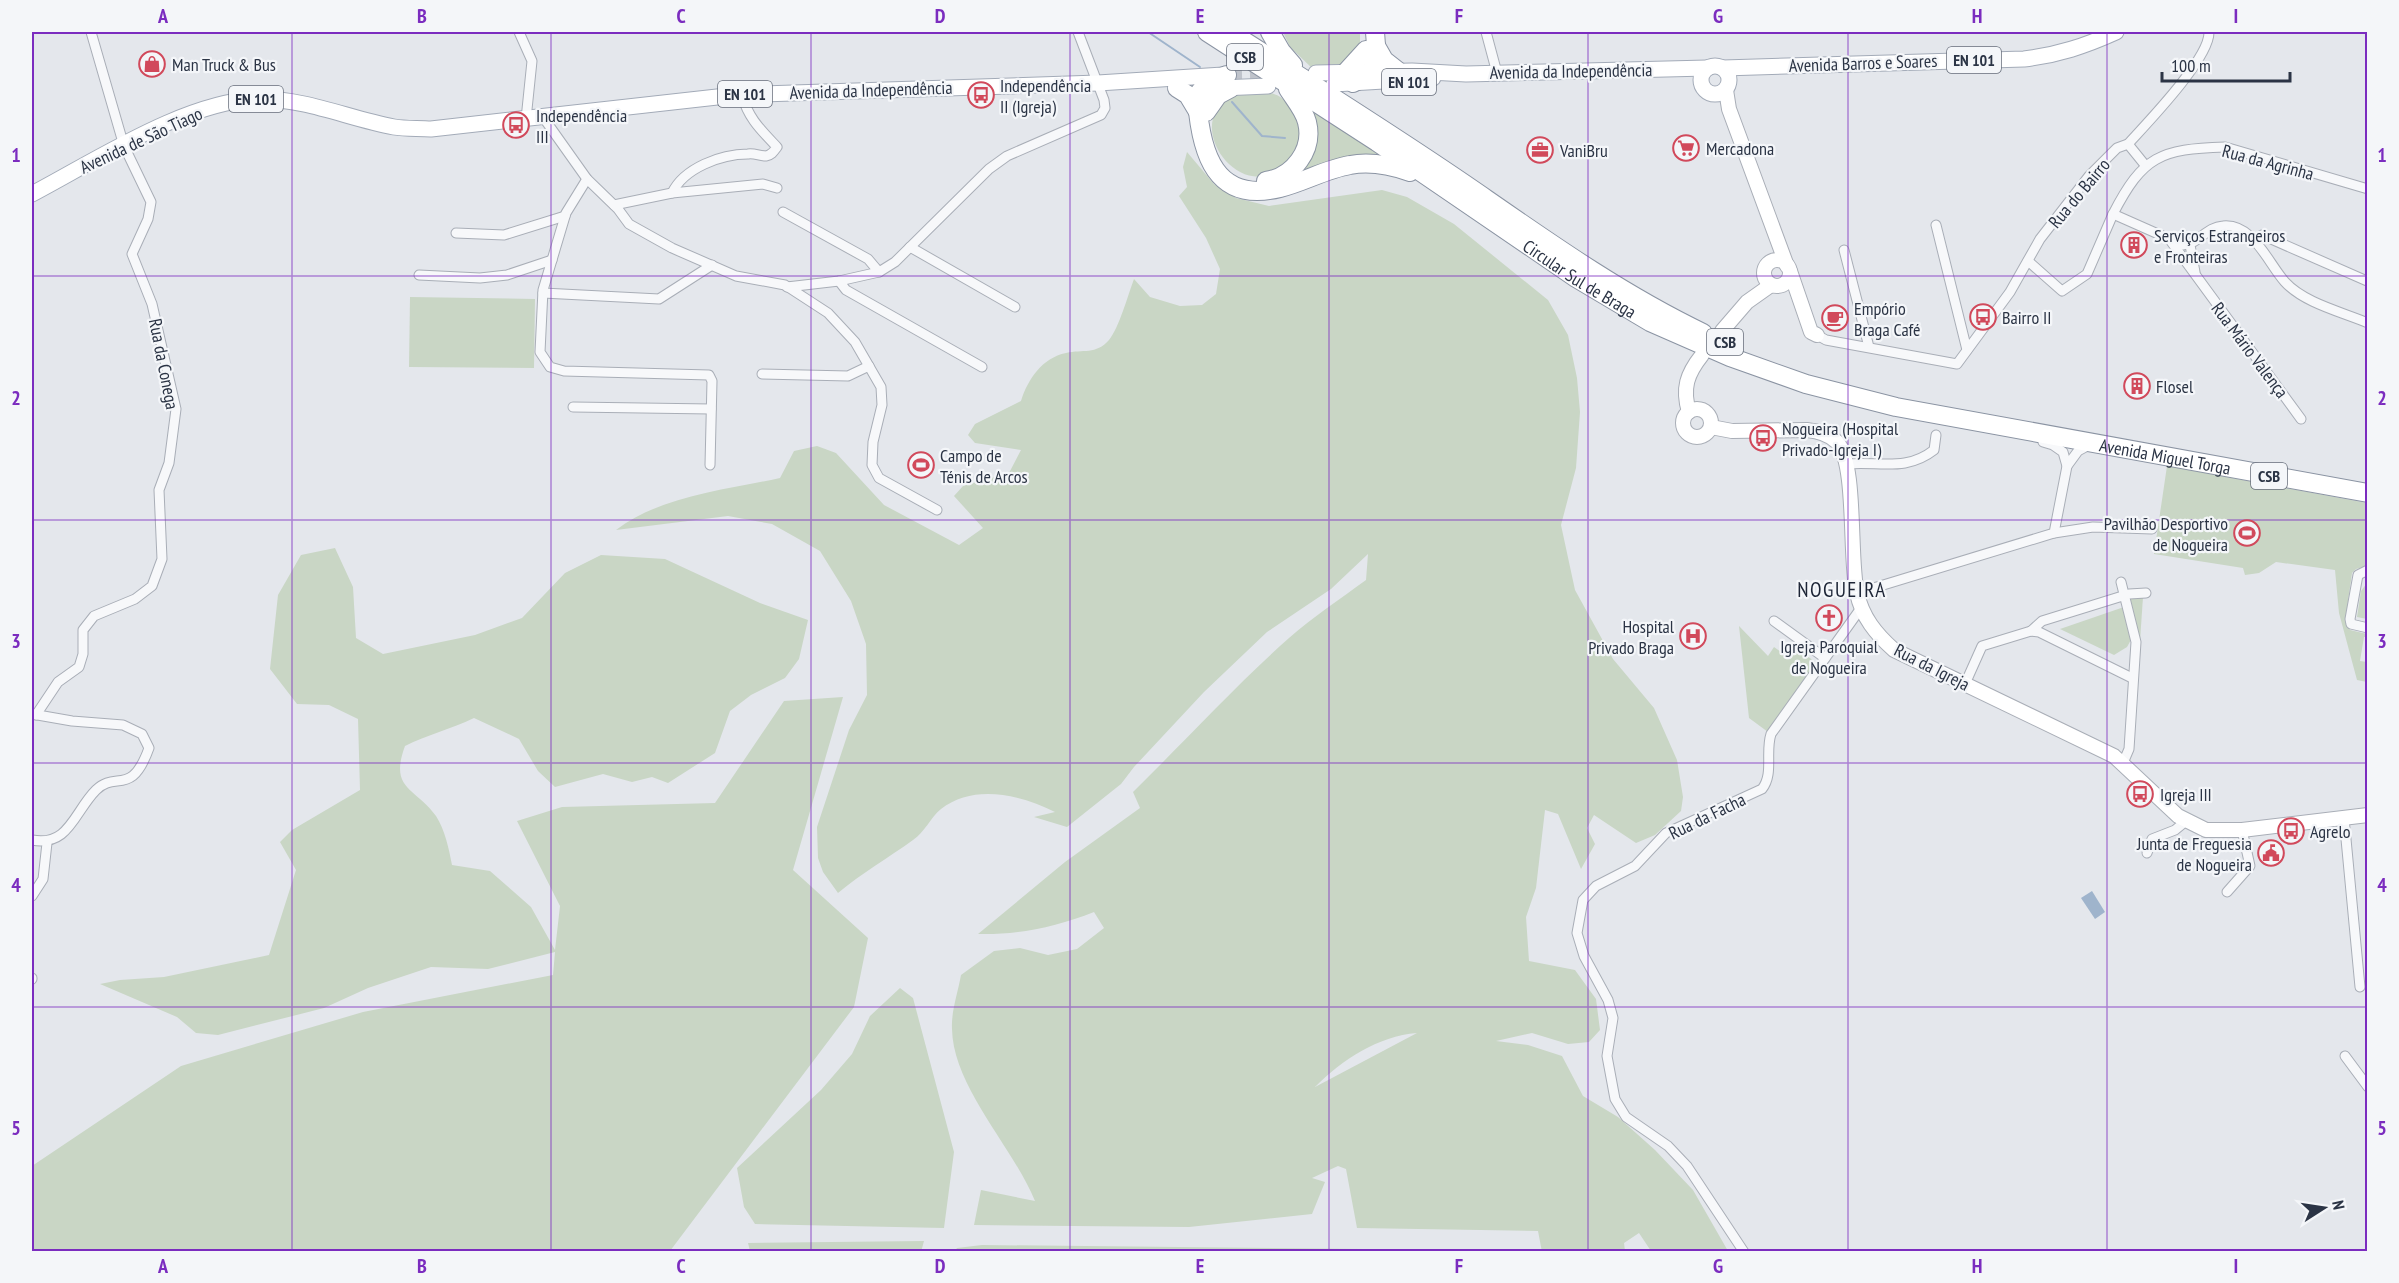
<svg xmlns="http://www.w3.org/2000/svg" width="2399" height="1283" font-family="'PT Sans Narrow',sans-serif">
<rect width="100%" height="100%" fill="#e4e7ec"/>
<g fill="#c9d6c5" fill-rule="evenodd">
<path d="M 1283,32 L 1360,32 L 1360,47 L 1345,66 L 1314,70 L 1290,47 Z"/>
<path d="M 1239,92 C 1283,91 1282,93 1304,130 L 1295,162 C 1286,166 1275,174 1265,176 C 1232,183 1199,138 1217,109 C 1222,101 1231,97 1239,92 Z"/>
<path d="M 1313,111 L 1387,160 L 1296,174 C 1316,157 1322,136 1313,111 Z"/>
<path d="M 1187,152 L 1214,184 L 1236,198 L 1269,206 L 1382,190 L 1407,197 L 1454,224 L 1548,300 L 1568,335 L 1577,378 L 1580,412 L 1576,468 L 1561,525 L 1575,590 L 1613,659 L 1654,708 L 1677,760 L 1683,797 L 1681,811 L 1655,835 L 1636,843 L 1594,815 L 1587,828 L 1595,844 L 1581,869 L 1558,814 L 1545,810 L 1536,888 L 1526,917 L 1529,961 L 1575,970 L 1596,999 L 1600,1030 L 1589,1042 L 1568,1044 L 1532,1033 L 1496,1041 L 1528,1045 L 1562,1056 L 1583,1096 L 1618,1117 L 1655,1150 L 1693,1190 L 1728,1251 L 1651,1251 L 1639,1233 L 1624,1243 L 1625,1251 L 1542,1252 L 1538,1231 L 1357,1228 L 1346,1169 L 1338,1166 L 1312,1178 L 1325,1182 L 1312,1214 L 1189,1227 L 974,1225 L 981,1190 L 1035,1201 C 1013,1147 953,1087 952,1029 C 951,1012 958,992 961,975 L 994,951 L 1020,948 L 1048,955 L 1077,949 L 1104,928 L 1094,912 C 1056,927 1019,935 978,934 L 1065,862 L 1140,808 L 1133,792 C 1185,741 1234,687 1289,638 C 1313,617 1340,599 1366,580 L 1368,554 L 1331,589 L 1267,632 L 1204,692 L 1134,767 L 1121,784 L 1067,827 L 1034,817 L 1055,812 C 1021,795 974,783 941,809 C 930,818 925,832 913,840 C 888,858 862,873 838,893 L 823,872 L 818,858 L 817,827 L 849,730 L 867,695 L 866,644 L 851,601 L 820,551 L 772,524 L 728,516 L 616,530 C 660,496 726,490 780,478 L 794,451 L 817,446 L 836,453 L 884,505 L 959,545 L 983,528 L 954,496 L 963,486 L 1009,473 L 1021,450 L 975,443 L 968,435 L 975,424 L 1021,401 C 1028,379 1042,358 1066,353 C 1083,349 1096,355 1109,340 C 1119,328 1128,295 1134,279 L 1150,297 L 1180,306 L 1202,305 L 1216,294 L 1220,269 L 1206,238 L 1179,196 L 1187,187 L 1183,167 ZM 1417,1033 L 1315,1087 C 1342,1060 1378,1036 1417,1033 Z"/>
<path d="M 410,297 L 535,299 L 534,368 L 409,367 Z"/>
<path d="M 2167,466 L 2367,503 L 2367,566 L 2356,569 L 2352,573 L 2346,615 L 2350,630 L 2367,634 L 2367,637 L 2364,637 L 2360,661 L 2367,662 L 2367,682 L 2357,680 L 2339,613 L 2335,570 L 2276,562 L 2259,573 L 2245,575 L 2243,568 L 2154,554 Z"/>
<path d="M 335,548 L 353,587 L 356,638 L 383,654 L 475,635 L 522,618 L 565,573 L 601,555 L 665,559 L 760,603 L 808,620 L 799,659 L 785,678 L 751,695 L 730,711 L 715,753 L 668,783 L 652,777 L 632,782 L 603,774 L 555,787 L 538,771 L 519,739 L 474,718 C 451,729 427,735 405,746 C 389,790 415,787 436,816 C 445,830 449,849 452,865 L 490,871 L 531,907 L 555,950 L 560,906 L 517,821 L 562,807 L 715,803 L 784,701 L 843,697 L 793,870 L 868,938 L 854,1007 L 670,1251 L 32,1251 L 32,1166 L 181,1066 L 363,1012 L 553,975 L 555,952 L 488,969 L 431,967 L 368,988 L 324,1008 L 218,1035 L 196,1033 L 177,1017 L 100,984 L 120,980 L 164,977 L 269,955 L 296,870 L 280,842 L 292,830 L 360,790 L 358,719 L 329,705 L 297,704 L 270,669 L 278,595 L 301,555 Z"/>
<path d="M 2367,583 L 2367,619 L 2357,617 L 2361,591 Z"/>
<path d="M 2132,596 L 2143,597 L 2140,641 L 2130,599 Z"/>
<path d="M 2124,607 L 2132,638 L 2127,647 L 2114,655 L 2060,629 Z"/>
<path d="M 1739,626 L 1768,656 L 1774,647 L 1784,654 L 1791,644 L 1818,664 L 1768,732 L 1749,718 Z"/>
<path d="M 900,988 L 913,998 L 954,1152 L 944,1228 L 755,1224 L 744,1207 L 737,1168 L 821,1090 L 852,1054 L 870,1016 Z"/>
<path d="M 924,1241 L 921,1252 L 750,1251 L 748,1243 Z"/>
<path d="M 982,1245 L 1540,1251 L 955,1251 L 957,1248 Z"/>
</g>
<path fill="#9fb4cc" d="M 2092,891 L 2105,912 L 2095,919 L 2081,898 Z"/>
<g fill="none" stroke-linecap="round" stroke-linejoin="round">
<g stroke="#9fb4cc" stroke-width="2">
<path d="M 1148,32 L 1200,67"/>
<path d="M 1232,102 L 1262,136 L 1285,138"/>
</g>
<path stroke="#bfc3cb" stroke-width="15" stroke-dasharray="15 8" stroke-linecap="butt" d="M 1227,75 L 1275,74"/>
<g stroke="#a9aeb7" stroke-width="11">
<g id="street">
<path d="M 519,32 L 532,61 L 526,119"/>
<path d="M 1486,32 L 1497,73"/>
<path d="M 543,117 L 587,179 L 618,209 L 629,224 L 672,248 L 736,276 L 785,285 L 828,313 L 855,342 L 881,387 L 882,405 L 873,442 L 872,465 L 879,478 L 937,510"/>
<path d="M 2128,144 L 2145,165"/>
<path d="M 587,179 L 566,213 L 543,290 L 540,352 L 550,367 L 564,371 L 709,375 L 712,381 L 710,465"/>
<path d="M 2368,189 L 2225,147 C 2160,149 2143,156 2113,214 L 2183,245 C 2199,244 2206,227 2223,226 C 2253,223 2268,263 2285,282 C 2304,303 2342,312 2368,323"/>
<path d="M 672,193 C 684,168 721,154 748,154 C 754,153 760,156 766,156 C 772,155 774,151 777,147 C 761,130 748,118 742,95"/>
<path d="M 614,205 L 672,193 L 763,184 L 777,188"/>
<path d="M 783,212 L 868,259 L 879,272"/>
<path d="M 1936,225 L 1967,350"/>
<path d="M 456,233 L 504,235 L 565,216"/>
<path d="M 2170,240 L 2301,419"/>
<path d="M 2255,241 L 2262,235 L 2367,281"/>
<path d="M 2190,245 L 2195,272"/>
<path d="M 910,247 L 1015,307"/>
<path d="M 1844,250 L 1869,347"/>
<path d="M 2028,261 L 2062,291 L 2087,274 L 2113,214"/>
<path d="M 419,275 L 480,278 L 507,275 L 552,260"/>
<path d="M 839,281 L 846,290 L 982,367"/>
<path d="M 787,287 L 839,281 L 879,272 L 895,262 L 989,169 L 1007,156 L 1101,115 L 1105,108 L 1104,100 L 1078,32"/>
<path d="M 543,293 L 659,299 L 712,265"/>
<path d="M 1817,335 L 1826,340 L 1957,364 L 2010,292 L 2040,239 L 2089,176 L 2117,148 L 2128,144 C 2147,123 2210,58 2209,32"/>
<path d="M 762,374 L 848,376 L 869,366"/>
<path d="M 573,407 L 711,409"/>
<path d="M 1847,464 C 1879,461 1906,472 1934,450 L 1936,435"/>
<path d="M 2067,466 L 2078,451 L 2091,444"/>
<path d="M 2054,533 L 2093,527 L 2152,529"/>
<path d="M 2368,570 L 2358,575 L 2350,619 L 2351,624 L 2368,628"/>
<path d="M 2121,582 L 2136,642 L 2129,749 L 2123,763"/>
<path d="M 1857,593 L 2054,533 L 2067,466 L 2063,452 L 2053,445 L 2043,442"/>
<path d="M 1774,621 L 1825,658"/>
<path d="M 2031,631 L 2042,621 L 2129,594 L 2146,593"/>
<path d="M 1965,684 L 1982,646 L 2031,631 L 2039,632 L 2132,678"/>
<path d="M 32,714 L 72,721 L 123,725 L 142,734 L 149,748 C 131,798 116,770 96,790 C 74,812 69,847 32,840"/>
<path d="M 36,715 L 58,682 L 79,667 L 83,654 L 83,630 L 94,616 L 135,599 L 152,586 L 162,559 L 159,490 L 169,463 L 176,409 L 152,304 L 132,254 L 148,219 L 151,202 L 124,146 L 91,32"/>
<path d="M 2344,818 L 2360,987"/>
<path d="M 2147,853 L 2152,839 L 2175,830 L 2186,821"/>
<path d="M 2227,892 L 2250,866 L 2242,830"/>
<path d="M 32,896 L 43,879 L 47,843"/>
<path d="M 32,978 L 32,979"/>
<path d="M 2345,1056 L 2368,1087"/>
<path d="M 1744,1252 L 1687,1166 L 1668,1146 L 1626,1117 L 1615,1099 L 1607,1056 L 1613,1018 L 1608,1000 L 1584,956 L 1577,933 L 1583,900 L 1596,886 L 1635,866 L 1666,833 L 1762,789 C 1774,774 1765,752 1771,734 L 1861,608"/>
</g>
</g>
<g stroke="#a9aeb7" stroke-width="16">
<g id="secondary">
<path d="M 1726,90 L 1729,109 L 1787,266"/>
<circle cx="1777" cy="273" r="13"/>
<path d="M 1790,271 L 1811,332 L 1817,335"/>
<path d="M 1722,331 L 1747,302 L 1771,285"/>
<circle cx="1697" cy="423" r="14"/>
<path d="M 1689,412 C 1682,388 1687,374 1702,355"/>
<path d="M 1711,427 L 1732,431 L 1807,430 C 1817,431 1829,434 1837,442 C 1857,463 1849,559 1857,593 C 1862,617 1876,634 1894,650 L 2114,756 L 2178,816 L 2206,830 L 2242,830 L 2368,815"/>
</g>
</g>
<g stroke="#a3abb8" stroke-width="17">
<g id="primary">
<circle cx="1715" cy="80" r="14"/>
<path d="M 1723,68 L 2024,59 C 2058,55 2085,46 2116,32"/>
<path d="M 1316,73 L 1412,71 L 1466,74 L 1707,68"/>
<path d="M 1334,84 L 1433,78"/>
<path d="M 1221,88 L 1268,86"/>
<path d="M 32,194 C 95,161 189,99 261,99 C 307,99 350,119 394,127 C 406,129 419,128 431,129 L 735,95 L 1098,83 L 1223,75"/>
</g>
</g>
<g stroke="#8b94a3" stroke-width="20">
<g id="highway">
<path id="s1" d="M 1207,32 L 1377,142 L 1576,278 L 1650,322 L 1730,357 L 1806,384 L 1896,407 L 2368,493"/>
<path d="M 1230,32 C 1315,86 1400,139 1482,196 C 1554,246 1624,295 1703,333"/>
<path d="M 1270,32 L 1281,51 L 1293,65"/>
<path d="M 1376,46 L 1384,60 L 1398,71"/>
<path d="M 1346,72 L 1366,50"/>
<path d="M 1227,75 C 1213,80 1199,85 1197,101 C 1201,153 1215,204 1280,188 C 1304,182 1326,169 1350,165 C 1371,161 1390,165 1410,172"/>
<path d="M 1353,83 C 1380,70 1377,59 1375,32"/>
<path d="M 1177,88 L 1188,95 L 1197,110"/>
<path d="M 1206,112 L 1218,95 L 1231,88"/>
<path d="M 1266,181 C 1293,177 1314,150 1307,122 C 1304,110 1295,100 1288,89"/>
</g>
</g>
<use href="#street" stroke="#f7f8fa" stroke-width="9"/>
<use href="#secondary" stroke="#fff" stroke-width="14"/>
<use href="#primary" stroke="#fff" stroke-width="15"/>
<use href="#highway" stroke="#fff" stroke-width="18"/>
</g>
<path fill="none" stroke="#7b2cbf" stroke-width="1.5" stroke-opacity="0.55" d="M 292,32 L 292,1252M 551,32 L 551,1252M 811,32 L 811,1252M 1070,32 L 1070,1252M 1329,32 L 1329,1252M 1588,32 L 1588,1252M 1848,32 L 1848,1252M 2107,32 L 2107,1252M 32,276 L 2368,276M 32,520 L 2368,520M 32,763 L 2368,763M 32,1007 L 2368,1007"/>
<defs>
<g id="shop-ring" transform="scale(1.35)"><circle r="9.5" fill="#f4f6f9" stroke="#d1495b" stroke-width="1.5"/><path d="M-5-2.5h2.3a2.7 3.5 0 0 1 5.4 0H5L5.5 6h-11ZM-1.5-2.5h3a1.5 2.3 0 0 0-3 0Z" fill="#d1495b"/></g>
<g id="bus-ring" transform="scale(1.35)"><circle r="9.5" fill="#f4f6f9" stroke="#d1495b" stroke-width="1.5"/><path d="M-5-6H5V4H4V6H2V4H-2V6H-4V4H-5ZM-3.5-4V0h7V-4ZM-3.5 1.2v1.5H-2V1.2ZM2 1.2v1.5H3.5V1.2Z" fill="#d1495b"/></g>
<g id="supermarket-ring" transform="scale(1.35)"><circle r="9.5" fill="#f4f6f9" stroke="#d1495b" stroke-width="1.5"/><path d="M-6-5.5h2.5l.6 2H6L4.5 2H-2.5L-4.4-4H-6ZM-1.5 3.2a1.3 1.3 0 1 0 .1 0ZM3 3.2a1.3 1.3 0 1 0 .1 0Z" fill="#d1495b"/></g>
<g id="office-ring" transform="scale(1.35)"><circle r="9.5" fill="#f4f6f9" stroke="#d1495b" stroke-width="1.5"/><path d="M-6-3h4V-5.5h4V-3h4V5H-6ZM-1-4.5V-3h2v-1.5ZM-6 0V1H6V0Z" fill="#d1495b"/></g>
<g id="building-ring" transform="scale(1.35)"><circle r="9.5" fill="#f4f6f9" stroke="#d1495b" stroke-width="1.5"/><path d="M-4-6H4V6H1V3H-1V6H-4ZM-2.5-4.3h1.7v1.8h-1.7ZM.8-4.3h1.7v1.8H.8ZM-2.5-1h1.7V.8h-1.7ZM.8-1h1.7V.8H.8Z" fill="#d1495b"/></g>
<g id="cafe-ring" transform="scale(1.35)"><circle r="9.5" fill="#f4f6f9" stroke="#d1495b" stroke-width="1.5"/><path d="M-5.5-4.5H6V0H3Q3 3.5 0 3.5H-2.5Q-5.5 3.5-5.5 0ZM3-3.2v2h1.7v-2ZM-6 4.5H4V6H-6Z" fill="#d1495b"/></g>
<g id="stadium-ring" transform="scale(1.35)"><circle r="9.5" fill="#f4f6f9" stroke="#d1495b" stroke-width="1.5"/><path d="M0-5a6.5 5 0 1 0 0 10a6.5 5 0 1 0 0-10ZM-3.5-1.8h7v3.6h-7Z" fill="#d1495b"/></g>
<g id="church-ring" transform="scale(1.35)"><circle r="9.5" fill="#f4f6f9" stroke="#d1495b" stroke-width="1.5"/><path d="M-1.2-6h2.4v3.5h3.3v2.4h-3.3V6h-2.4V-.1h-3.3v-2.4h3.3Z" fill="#d1495b"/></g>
<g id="hospital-ring" transform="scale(1.35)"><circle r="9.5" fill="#f4f6f9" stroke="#d1495b" stroke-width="1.5"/><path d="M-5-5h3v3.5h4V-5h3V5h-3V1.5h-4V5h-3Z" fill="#d1495b"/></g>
<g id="civic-ring" transform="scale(1.35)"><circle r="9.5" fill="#f4f6f9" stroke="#d1495b" stroke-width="1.5"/><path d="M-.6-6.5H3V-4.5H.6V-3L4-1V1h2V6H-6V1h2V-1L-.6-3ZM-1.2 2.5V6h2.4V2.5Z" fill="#d1495b"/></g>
</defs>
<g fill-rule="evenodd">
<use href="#shop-ring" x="152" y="64"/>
<use href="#bus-ring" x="981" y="95"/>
<use href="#bus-ring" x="516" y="125"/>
<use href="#supermarket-ring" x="1686" y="148"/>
<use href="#office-ring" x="1540" y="150"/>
<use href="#building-ring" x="2134" y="245"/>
<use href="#bus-ring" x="1983" y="317"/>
<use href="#cafe-ring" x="1835" y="318"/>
<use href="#building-ring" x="2137" y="386"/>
<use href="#bus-ring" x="1763" y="438"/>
<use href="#stadium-ring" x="921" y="465"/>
<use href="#stadium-ring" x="2247" y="533"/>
<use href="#church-ring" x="1829" y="618"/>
<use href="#hospital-ring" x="1693" y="636"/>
<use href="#bus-ring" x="2140" y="794"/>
<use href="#bus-ring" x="2291" y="831"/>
<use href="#civic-ring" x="2271" y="853"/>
</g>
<g text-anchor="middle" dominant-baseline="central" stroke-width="4.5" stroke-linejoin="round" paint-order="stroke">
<g fill="#f4f6f9" stroke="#676e7b" stroke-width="1.5">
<rect x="1227" y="44" width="36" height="26" rx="4.5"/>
<rect x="1947" y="47" width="54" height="26" rx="4.5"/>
<rect x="1382" y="69" width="54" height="26" rx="4.5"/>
<rect x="718" y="81" width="54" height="26" rx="4.5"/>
<rect x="229" y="86" width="54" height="26" rx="4.5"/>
<rect x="1707" y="329" width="36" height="26" rx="4.5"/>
<rect x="2251" y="463" width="36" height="26" rx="4.5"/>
</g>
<g font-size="16" font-weight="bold" fill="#2b3445">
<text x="1245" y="57">CSB</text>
<text x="1974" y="60">EN 101</text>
<text x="1409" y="82">EN 101</text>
<text x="745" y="94">EN 101</text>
<text x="256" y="99">EN 101</text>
<text x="1725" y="342">CSB</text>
<text x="2269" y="476">CSB</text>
</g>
<g font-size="18" fill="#2b3445" stroke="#f4f6f9">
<text transform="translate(1863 63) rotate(-2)">Avenida Barros e Soares</text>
<text transform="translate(1571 71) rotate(-1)">Avenida da Independência</text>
<text transform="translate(871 90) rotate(-2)">Avenida da Independência</text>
<text transform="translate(141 140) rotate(-25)">Avenida de São Tiago</text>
<text transform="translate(2268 162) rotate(15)">Rua da Agrinha</text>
<text transform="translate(2079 193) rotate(-50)">Rua do Bairro</text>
<text stroke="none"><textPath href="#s1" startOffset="447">Circular Sul de Braga</textPath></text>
<text transform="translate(2250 350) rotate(53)">Rua Mário Valença</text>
<text transform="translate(164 364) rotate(79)">Rua da Conega</text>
<text stroke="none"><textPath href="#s1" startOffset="1064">Avenida Miguel Torga</textPath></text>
<text transform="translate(1932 667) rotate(27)">Rua da Igreja</text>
<text transform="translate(1707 816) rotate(-26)">Rua da Facha</text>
</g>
<g font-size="18" fill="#2b3445" stroke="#f4f6f9" text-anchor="start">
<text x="172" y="64">Man Truck &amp; Bus</text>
<text x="1000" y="85">Independência<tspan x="1000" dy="21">II (Igreja)</tspan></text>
<text x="536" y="115">Independência<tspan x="536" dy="21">III</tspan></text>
<text x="1706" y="148">Mercadona</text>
<text x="1560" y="150">VaniBru</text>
<text x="2154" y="235">Serviços Estrangeiros<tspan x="2154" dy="21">e Fronteiras</tspan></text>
<text x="1854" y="308">Empório<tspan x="1854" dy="21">Braga Café</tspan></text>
<text x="2002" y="317">Bairro II</text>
<text x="2156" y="386">Flosel</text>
<text x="1782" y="428">Nogueira (Hospital<tspan x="1782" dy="21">Privado-Igreja I)</tspan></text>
<text x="940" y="455">Campo de<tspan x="940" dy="21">Ténis de Arcos</tspan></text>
<text x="2228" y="523" text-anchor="end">Pavilhão Desportivo<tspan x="2228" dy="21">de Nogueira</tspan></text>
<text x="1674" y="626" text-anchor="end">Hospital<tspan x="1674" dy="21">Privado Braga</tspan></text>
<text x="1829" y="646" text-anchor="middle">Igreja Paroquial<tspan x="1829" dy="21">de Nogueira</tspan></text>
<text x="2160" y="794">Igreja III</text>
<text x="2310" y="831">Agrelo</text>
<text x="2252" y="843" text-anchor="end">Junta de Freguesia<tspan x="2252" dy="21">de Nogueira</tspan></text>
</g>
<g font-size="21" letter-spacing="1.5" fill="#1d2536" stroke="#f4f6f9">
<text x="1842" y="589">NOGUEIRA</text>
</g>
</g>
<rect width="2399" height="1283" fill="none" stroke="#f4f6f9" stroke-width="66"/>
<g transform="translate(2324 1208) rotate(78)" stroke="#f4f6f9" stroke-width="4.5" paint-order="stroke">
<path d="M0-4.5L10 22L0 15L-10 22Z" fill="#2b3445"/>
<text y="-9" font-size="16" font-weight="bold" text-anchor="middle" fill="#2b3445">N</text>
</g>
<path d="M2162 72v9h128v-9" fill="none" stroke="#2b3445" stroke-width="3"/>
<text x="2171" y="72" font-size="18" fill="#2b3445" stroke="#f4f6f9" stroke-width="4.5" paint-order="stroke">100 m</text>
<rect x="33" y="33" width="2333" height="1217" fill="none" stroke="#7b2cbf" stroke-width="2"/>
<g font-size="20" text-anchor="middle" font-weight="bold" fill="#7b2cbf">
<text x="163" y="23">A</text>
<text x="422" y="23">B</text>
<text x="681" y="23">C</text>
<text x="940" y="23">D</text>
<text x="1200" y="23">E</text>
<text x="1459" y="23">F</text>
<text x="1718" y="23">G</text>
<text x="1977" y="23">H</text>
<text x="2236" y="23">I</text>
<text x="16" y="162">1</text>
<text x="2382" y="162">1</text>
<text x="16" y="405">2</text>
<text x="2382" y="405">2</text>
<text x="16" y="648">3</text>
<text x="2382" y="648">3</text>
<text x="16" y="892">4</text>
<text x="2382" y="892">4</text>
<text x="16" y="1135">5</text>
<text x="2382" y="1135">5</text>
<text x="163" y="1273">A</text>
<text x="422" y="1273">B</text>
<text x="681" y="1273">C</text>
<text x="940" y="1273">D</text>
<text x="1200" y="1273">E</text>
<text x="1459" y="1273">F</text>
<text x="1718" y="1273">G</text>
<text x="1977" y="1273">H</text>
<text x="2236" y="1273">I</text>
</g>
</svg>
